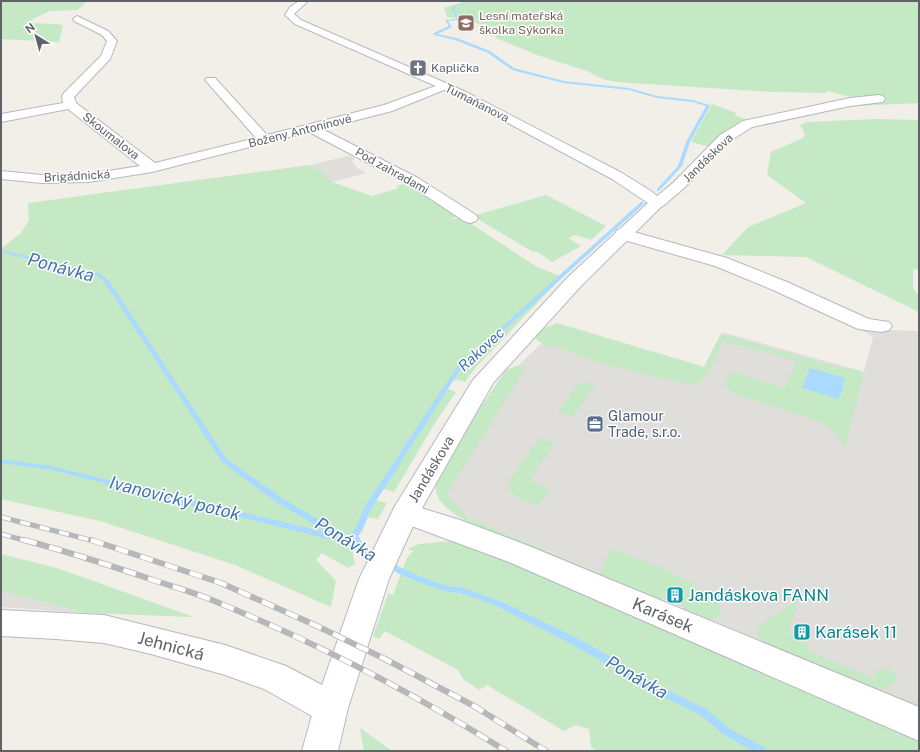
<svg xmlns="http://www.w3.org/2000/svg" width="920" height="752" font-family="'Public Sans',sans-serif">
<rect width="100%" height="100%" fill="#f1efe8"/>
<g fill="#e0deda">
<path d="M 348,156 L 355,157 L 352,162 L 356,167 L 366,173 L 332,182 L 323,176 L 326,175 L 310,165 Z"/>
<path d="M 559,324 L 704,367 L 722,332 L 864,372 L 873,337 L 860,329 L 919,331 L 919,707 L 469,518 L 442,489 L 507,376 L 542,343 Z"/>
<path d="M 1,591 L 85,613 L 1,607 Z"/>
</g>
<g fill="#c5e8c5">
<path d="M 1,1 L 87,1 L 78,10 L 50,11 L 25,23 L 60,24 L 59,25 L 63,25 L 59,42 L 1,39 Z"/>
<path d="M 466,1 L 919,1 L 919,103 L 857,106 L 850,97 L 827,91 L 827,93 L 772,92 L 616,82 L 603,79 L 587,71 L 540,56 L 498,39 L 487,29 L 471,20 L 447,17 L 444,8 Z"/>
<path d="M 712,104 L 736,113 L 735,115 L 747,120 L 710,147 L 691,142 Z"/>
<path d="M 875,119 L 919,120 L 919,270 L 913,269 L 913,288 L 919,296 L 919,312 L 806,257 L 722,255 L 748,227 L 806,203 L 767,175 L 771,152 L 803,138 L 805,134 L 800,125 L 808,122 Z"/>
<path d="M 310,165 L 327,175 L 324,176 L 332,182 L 372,196 L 399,188 L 396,186 L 407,183 L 459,216 L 448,220 L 460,218 L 464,219 L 537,267 L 562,277 L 475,368 L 465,382 L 459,380 L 447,381 L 445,386 L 450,390 L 456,392 L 433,426 L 394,492 L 385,489 L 378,494 L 376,500 L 387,503 L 378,519 L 368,517 L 357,539 L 342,533 L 340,541 L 352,549 L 355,564 L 348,568 L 322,553 L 316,560 L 336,581 L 331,607 L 235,565 L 100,521 L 1,499 L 1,247 L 3,247 L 21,233 L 29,220 L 28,203 Z"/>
<path d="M 546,195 L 606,226 L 591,240 L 575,235 L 568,238 L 581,246 L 552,262 L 536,251 L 533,252 L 473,216 Z"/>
<path d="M 557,323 L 704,367 L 721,334 L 849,370 L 850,368 L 860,371 L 863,376 L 845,450 C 839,436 832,429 819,421 L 734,394 L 725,385 L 728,375 L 734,372 L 785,388 L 796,361 L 723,341 C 716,355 710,376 696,385 L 663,379 L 599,363 L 557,347 L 553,346 L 551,349 L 537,340 L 535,336 L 542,329 Z"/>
<path d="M 517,366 L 527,366 L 447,494 L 469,518 L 599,573 L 612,548 L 684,578 L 720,606 L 722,613 C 709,626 698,617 684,611 L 681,603 L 685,594 L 670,587 L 666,596 L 659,602 L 468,522 C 456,515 439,506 436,491 C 433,472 493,390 506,370 Z"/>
<path d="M 585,382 L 596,384 L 573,417 L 558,412 L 577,385 Z"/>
<path d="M 540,438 L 555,443 L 530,480 L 550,488 L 537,507 L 516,497 L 508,487 L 510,479 Z"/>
<path d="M 450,541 L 473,547 L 505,559 L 919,742 L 919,751 L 597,751 L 591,747 L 589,729 L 576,725 L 564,731 L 487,685 L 479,690 L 463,679 L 458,670 L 385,631 L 379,639 L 373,636 L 388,594 L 393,595 L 407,558 L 413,551 L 408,549 L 419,544 Z"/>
<path d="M 1,554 L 57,568 L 194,617 L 85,613 L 1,591 Z"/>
<path d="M 800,596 L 788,634 L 809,644 L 807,650 L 875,679 L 877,670 L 889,668 L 895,674 L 897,681 L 886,689 L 864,690 L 763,643 L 757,635 C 758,622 768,620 778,614 C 786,609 793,602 800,596 Z"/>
<path d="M 360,728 L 392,751 L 364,751 Z"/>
</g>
<path fill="#aadaff" d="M 810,368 L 845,378 L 839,399 L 802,388 Z"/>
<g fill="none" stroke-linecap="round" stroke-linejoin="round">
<g fill="#aadaff" fill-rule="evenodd">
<path d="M 471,1 L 475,1 L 456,6 L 454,9 L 459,20 L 448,21 L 452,27 L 437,34 L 457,38 L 490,51 L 514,68 L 564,81 L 629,88 L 657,96 L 693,100 L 709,105 L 710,106 L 690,142 L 682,166 L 659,191 L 657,191 L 657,189 L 678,166 L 686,142 L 706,106 L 693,102 L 657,98 L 629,90 L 564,83 L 512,70 L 488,53 L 455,40 L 434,35 L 434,33 L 449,26 L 445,20 L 457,19 L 452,9 L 454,6 Z"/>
<path d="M 641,202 L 645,203 L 460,370 L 371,509 L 362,531 L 358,536 L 365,547 L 380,556 L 381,558 L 380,560 L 377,561 L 374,560 L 342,541 L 340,542 L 51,470 L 1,463 L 1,459 L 51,466 L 329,533 L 276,502 L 222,462 L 105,283 L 97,276 L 1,252 L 1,250 L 101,274 L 110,282 L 226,458 L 282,498 L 353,540 L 350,535 L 355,529 L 365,506 L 456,368 Z"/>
<path d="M 389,561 L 407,571 L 441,584 L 454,587 L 461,587 L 500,601 L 577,638 L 622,663 L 632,672 L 706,709 L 729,728 L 765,748 L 767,751 L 752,751 L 723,734 L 700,715 L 626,678 L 616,669 L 571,644 L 494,605 L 461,593 L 454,593 L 437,589 L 401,575 L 386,566 L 385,564 L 386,562 Z"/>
</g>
<g stroke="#b5b8bc" stroke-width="2">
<g id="street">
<path d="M 77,16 L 108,31 L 117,41 L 110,59 L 74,97 L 76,103 L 155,163 L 256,138 L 207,82 L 205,80 L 207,78 L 215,78 L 267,135 L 384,105 L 441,84 L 449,84 L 451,86 L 449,88 L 392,111 L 322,129 L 418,178 L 476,215 L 478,218 L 476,221 L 470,223 L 464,221 L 408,184 L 309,132 L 152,172 L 89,182 L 42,183 L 1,179 L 1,171 L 42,175 L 89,174 L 140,166 L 68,109 L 1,122 L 1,114 L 63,103 L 62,96 L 64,93 L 101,56 L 107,41 L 102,35 L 74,21 L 73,19 Z"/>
<path d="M 879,95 L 883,96 L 885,99 L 883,102 L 850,106 L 752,127 L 730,141 L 684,188 L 663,206 L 657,208 L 651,206 L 649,203 L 674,182 L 720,135 L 743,121 L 850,98 Z"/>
<path d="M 623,229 L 727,258 L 787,282 L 869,319 L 889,322 L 892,326 L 889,330 L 882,332 L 858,329 L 773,290 L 715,266 L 617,238 L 615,234 L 617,230 Z"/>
<path d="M 405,503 L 460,520 L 529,546 L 919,707 L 919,741 L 509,562 L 395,520 L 392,513 L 395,506 Z"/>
<path d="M 1,610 L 104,615 L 225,645 L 286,666 L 343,696 L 348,708 L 343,720 L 331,724 L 319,720 L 264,689 L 225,675 L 151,654 L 104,643 L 56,639 L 1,636 Z"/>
</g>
</g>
<g stroke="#b6babf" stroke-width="2">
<path id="secondary" d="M 299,1 L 308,1 L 294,14 L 301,20 L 464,91 L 622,173 L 651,191 L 665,203 L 582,285 L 493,383 L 418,515 L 389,579 L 348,708 L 338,751 L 302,751 L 314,708 L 359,579 L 395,506 L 473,380 L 568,277 L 648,203 L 612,179 L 456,95 L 295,24 L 285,15 L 290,7 Z"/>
</g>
<use href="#street" fill="#fff" fill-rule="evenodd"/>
<use href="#secondary" fill="#fff" fill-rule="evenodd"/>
<g stroke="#b6b7b8" stroke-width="5">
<g id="rail-far1">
<path d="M 1,517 L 94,541"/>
<path d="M 1,534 L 27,541"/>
</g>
</g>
<g stroke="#b6b7b8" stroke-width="6">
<g id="rail">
<path d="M 24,540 C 69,552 112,566 156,581 C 177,588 199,594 219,603 C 319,644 415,694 506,751"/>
<path d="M 91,540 L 221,583 L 317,626 L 385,659 L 474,706 L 546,751"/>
</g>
</g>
<use href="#rail-far1" stroke="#fff" stroke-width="3.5" stroke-dasharray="10" stroke-linecap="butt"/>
<use href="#rail" stroke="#fff" stroke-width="4.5" stroke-dasharray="13" stroke-linecap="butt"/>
</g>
<defs>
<g id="school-square" transform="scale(0.9)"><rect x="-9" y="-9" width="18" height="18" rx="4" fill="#8d6e63" stroke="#fff"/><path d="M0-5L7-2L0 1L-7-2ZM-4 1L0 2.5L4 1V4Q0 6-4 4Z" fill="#fff"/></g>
<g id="church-square" transform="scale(0.9)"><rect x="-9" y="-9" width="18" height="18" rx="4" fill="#6b7280" stroke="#fff"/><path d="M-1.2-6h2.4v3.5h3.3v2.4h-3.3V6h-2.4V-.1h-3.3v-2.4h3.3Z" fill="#fff"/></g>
<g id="office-square" transform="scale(0.9)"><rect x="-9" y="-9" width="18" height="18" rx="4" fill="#5c6f8a" stroke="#fff"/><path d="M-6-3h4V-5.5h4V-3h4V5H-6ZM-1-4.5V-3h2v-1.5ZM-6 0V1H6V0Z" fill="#fff"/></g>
<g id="building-square" transform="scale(0.9)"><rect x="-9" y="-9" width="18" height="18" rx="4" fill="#0f9aa8" stroke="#fff"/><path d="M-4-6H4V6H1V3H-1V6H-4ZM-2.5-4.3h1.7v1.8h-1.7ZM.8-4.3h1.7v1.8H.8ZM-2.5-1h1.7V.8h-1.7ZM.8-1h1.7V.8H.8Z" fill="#fff"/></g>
</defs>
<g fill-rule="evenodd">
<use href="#school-square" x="466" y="23"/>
<use href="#church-square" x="418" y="68"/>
<use href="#office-square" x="595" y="424"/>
<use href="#building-square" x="675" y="595"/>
<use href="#building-square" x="802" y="632"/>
</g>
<g text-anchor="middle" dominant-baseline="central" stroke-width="3" stroke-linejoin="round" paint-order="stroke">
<g font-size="12" fill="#785e54" stroke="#fff" text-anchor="start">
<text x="479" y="16">Lesní mateřská<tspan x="479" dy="14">školka Sýkorka</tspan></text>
</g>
<g font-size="12" fill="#5b616d" stroke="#fff" text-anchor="start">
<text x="431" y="68">Kaplička</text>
</g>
<g font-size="12" fill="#5f6368" stroke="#fff">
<text transform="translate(477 103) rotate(27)">Tumaňanova</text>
<text transform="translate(300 131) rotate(-14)">Boženy Antonínové</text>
<text transform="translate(111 136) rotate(38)">Skoumalova</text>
<text transform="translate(708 158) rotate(-44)">Jandáskova</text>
<text transform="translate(392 171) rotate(29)">Pod zahradami</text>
<text transform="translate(77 176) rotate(-3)">Brigádnická</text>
</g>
<g font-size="14" fill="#4e5e75" stroke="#fff" text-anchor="start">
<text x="608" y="416">Glamour<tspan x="608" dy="16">Trade, s.r.o.</tspan></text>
</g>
<g font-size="14" fill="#5f6368" stroke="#fff">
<text transform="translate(431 469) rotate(-59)">Jandáskova</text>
</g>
<g font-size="15" font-style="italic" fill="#4174aa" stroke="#fff">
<text transform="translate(481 349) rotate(-43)">Rakovec</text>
</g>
<g font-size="17" fill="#0d838f" stroke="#fff" text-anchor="start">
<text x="688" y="595">Jandáskova FANN</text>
<text x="815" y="632">Karásek 11</text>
</g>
<g font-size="17" fill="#5f6368" stroke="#fff">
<text transform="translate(663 615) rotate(23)">Karásek</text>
<text transform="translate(171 646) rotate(15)">Jehnická</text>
</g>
<g font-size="18" font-style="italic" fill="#4174aa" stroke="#fff">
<text transform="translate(61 267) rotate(15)">Ponávka</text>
<text transform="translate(175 498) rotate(14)">Ivanovický potok</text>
<text transform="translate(346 539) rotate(31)">Ponávka</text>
<text transform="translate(637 677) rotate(30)">Ponávka</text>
</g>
</g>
<rect width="920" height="752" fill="none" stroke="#5f6368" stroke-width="4"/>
<g transform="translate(36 36) rotate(323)" stroke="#ffffff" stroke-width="3" paint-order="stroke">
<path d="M0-3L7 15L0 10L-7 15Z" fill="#5f6368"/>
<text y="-6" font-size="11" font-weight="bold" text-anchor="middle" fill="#5f6368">N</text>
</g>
</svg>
